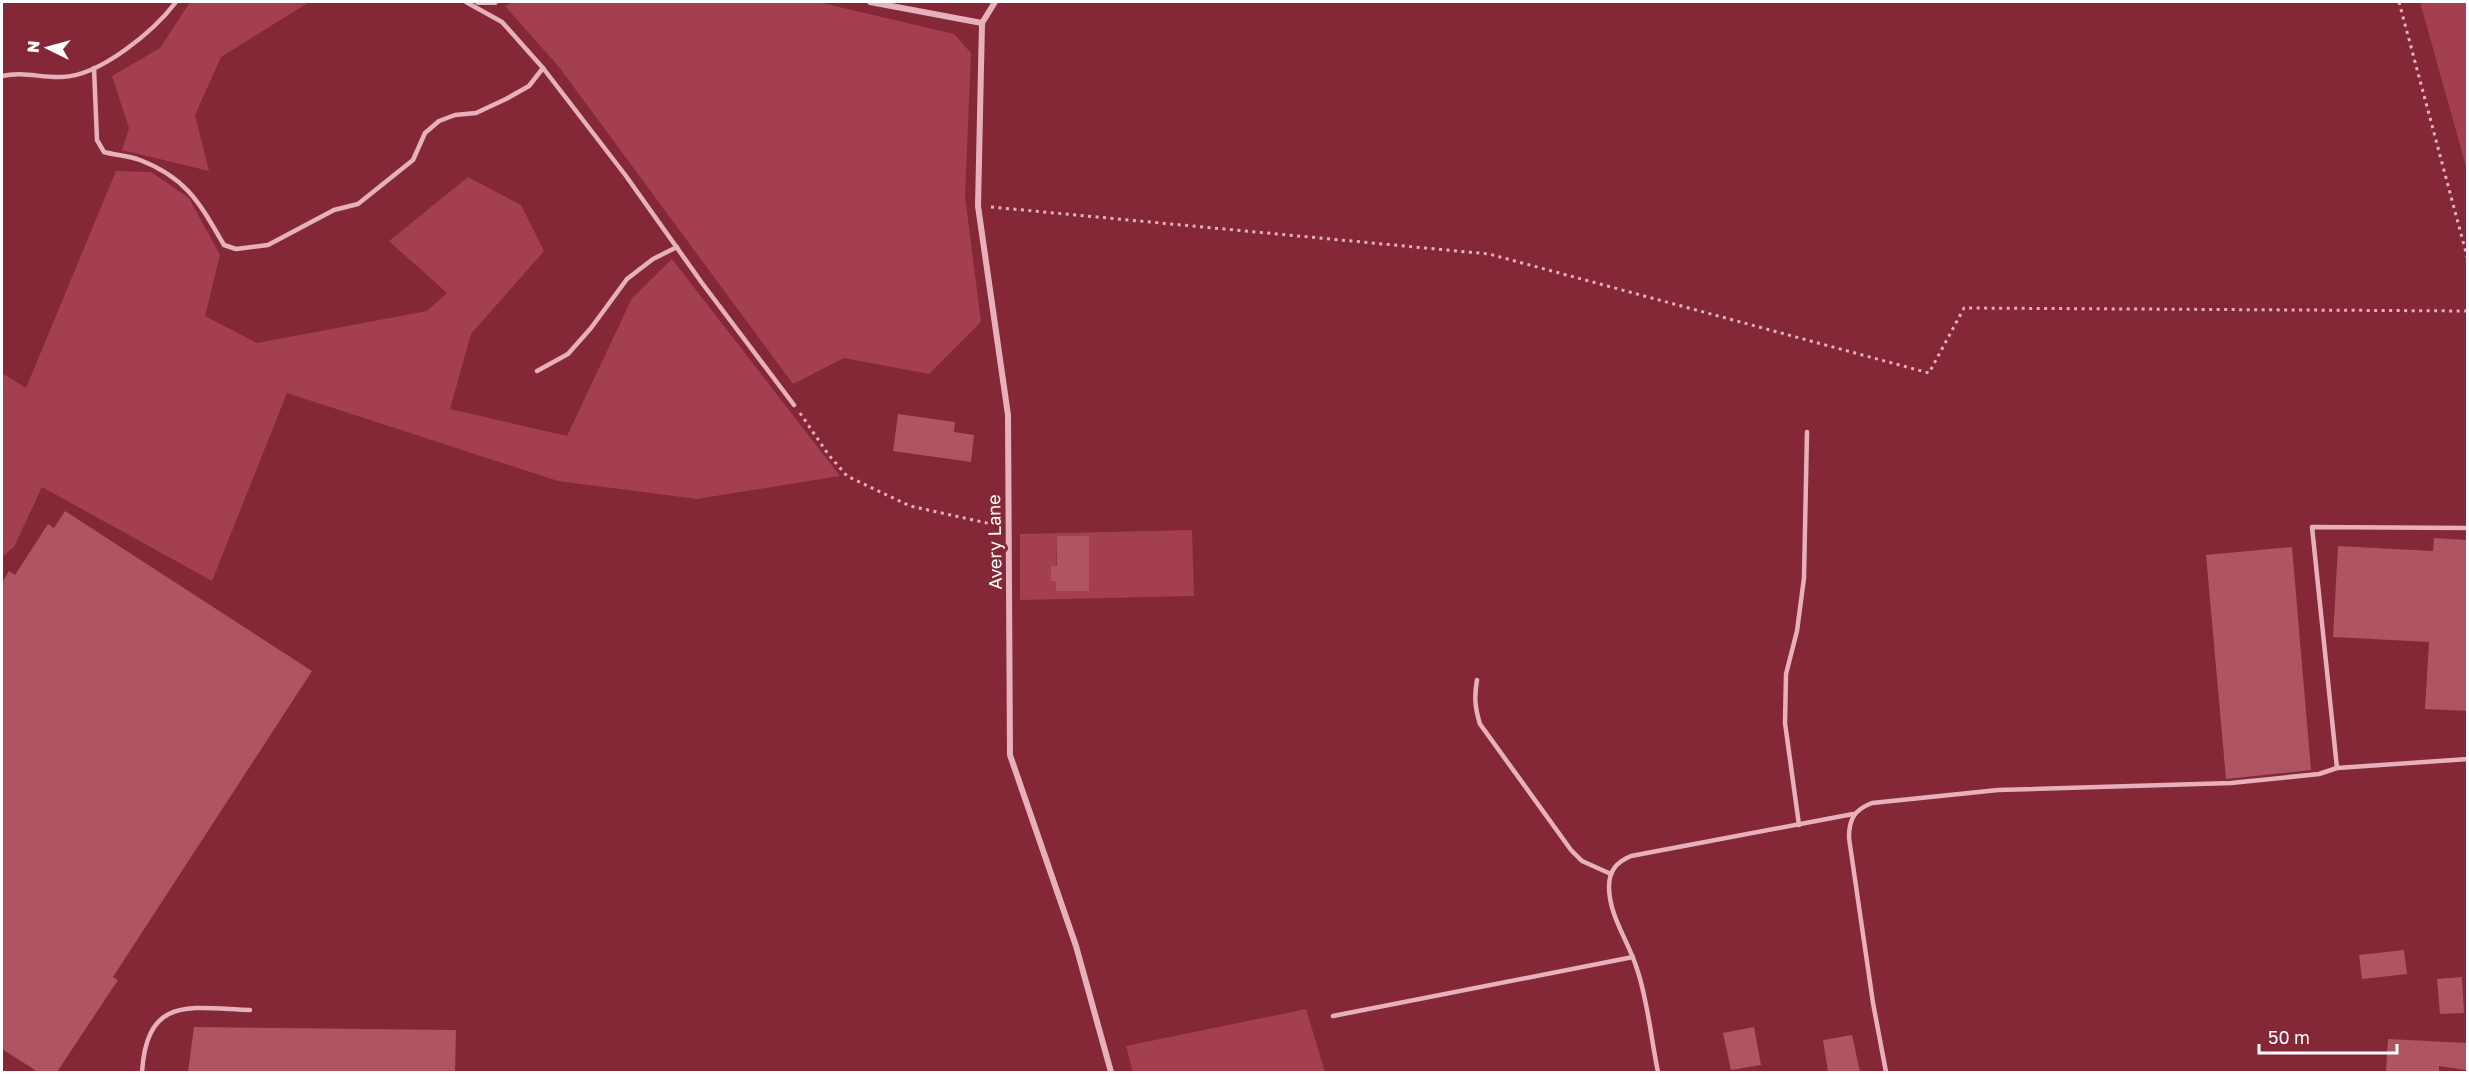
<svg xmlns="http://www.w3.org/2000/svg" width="2469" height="1074" font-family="'Golos Text',sans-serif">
<rect width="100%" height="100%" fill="#842736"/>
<g fill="#a33f50" fill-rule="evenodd">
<path d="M 190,2 L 309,2 L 221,57 L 195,115 L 209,171 L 122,150 L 129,128 L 112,76 L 160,48 Z"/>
<path d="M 513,2 L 818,2 L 954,34 L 971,53 L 965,196 L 981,322 L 929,374 L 844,358 L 793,384 L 559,67 L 505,6 Z"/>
<path d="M 2420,2 L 2467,2 L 2467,170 Z"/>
<path d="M 116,171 L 151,172 L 189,198 L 220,255 L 205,316 L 257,343 L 427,311 L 447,293 L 389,241 L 468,177 L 521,205 L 544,251 L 471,334 L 450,409 L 567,436 L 632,298 L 672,259 L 840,476 L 697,499 L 558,481 L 287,393 L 212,581 L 42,487 L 14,547 L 2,557 L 2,373 L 26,388 Z"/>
<path d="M 1192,530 L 1194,596 L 1020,600 L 1020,534 ZM 1057,536 L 1088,536 L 1089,591 L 1056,591 Z"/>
<path d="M 1306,1009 L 1325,1072 L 1133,1072 L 1126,1046 Z"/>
</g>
<g fill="#ae5463">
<path d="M 898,414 L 955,422 L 954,432 L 974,435 L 971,462 L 893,451 Z"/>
<path d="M 65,511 L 312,671 L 113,977 L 118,980 L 57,1072 L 38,1072 L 2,1049 L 2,583 L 9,571 L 15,575 L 48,524 L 54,528 Z"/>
<path d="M 1057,536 L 1089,536 L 1089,591 L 1056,591 L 1056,581 L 1051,581 L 1051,566 L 1057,566 Z"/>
<path d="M 2434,538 L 2468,540 L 2468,711 L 2425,709 L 2429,642 L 2333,637 L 2338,546 L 2433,551 Z"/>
<path d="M 2292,547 L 2311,770 L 2226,779 L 2206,555 Z"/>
<path d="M 2404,950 L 2407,974 L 2362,979 L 2359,955 Z"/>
<path d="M 2462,977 L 2464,1013 L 2440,1014 L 2437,979 Z"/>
<path d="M 194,1027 L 456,1030 L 455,1072 L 188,1072 Z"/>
<path d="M 1754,1027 L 1761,1065 L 1731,1070 L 1723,1033 Z"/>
<path d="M 1852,1035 L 1860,1072 L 1828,1072 L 1823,1040 Z"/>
<path d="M 2388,1039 L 2468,1043 L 2466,1070 L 2439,1066 L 2439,1072 L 2386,1072 Z"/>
</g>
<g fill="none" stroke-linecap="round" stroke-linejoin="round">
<g stroke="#e7b1bb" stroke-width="3" stroke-dasharray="3 4.5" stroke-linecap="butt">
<path d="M 2399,2 L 2468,260"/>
<path d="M 991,207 L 1489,254 L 1929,373 L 1964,308 L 2468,311"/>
<path d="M 800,413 L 828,454 L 847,476 L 910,506 L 996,525"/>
</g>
<g stroke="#e7b1bb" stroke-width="4.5">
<path d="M 466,2 L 502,22 L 543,68 L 626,176 L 702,283 L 794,405"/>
<path d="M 94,68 L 97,140 L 104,152 C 115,155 129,156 140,160 C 187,178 200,204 224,245 L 236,249 L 268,245 L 334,210 L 358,204 L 413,160 L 425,133 L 439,121 L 455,115 L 476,113 L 506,99 L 529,86 L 543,68"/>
<path d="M 2,76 C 23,71 41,78 62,77 C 100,76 154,31 176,2"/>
<path d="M 537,371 L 568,354 L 591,328 L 627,279 L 653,259 L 677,247"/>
<path d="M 2468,528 L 2312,527 L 2337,768 L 2468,759"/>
<path d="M 1477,680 C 1474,697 1475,708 1480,724 L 1571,850 L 1582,861 L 1611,874"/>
<path d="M 1799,825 L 1785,723 L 1786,674 L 1797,631 L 1804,578 L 1807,432"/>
<path d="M 1333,1016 L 1633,957"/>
<path d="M 142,1072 C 147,995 190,1008 250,1010"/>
<path d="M 1658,1072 C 1651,1039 1648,1001 1637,969 C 1629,942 1609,916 1609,887 C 1609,870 1617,862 1631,856 L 1853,814"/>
<path d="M 1886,1072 L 1873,1003 L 1849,838 C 1849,819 1854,810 1872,803 L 1998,790 L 2231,783 L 2319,774 L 2337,768"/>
</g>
<g stroke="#e7b1bb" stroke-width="6">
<path d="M 478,2 L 495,2"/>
<path d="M 870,2 L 982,23"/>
<path d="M 995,2 L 982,23 L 978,206 L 1008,415 L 1010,755 L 1076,946 L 1111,1072"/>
</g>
</g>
<g text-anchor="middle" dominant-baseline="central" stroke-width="6" stroke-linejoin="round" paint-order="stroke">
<g font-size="18" fill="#fff" stroke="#842736">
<text transform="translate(994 542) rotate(-91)">Avery Lane</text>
</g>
</g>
<rect width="2469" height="1074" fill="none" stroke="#ffffff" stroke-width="6"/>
<g transform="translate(48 48) rotate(275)" stroke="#842736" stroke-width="4.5" paint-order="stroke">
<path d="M0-4.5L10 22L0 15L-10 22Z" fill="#ffffff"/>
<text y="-9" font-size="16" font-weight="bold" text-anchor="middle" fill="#ffffff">N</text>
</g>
<path d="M2259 1044v9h138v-9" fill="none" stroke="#ffffff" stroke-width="3"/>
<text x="2268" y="1044" font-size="18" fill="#ffffff" stroke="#842736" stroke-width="4.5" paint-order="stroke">50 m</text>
</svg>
